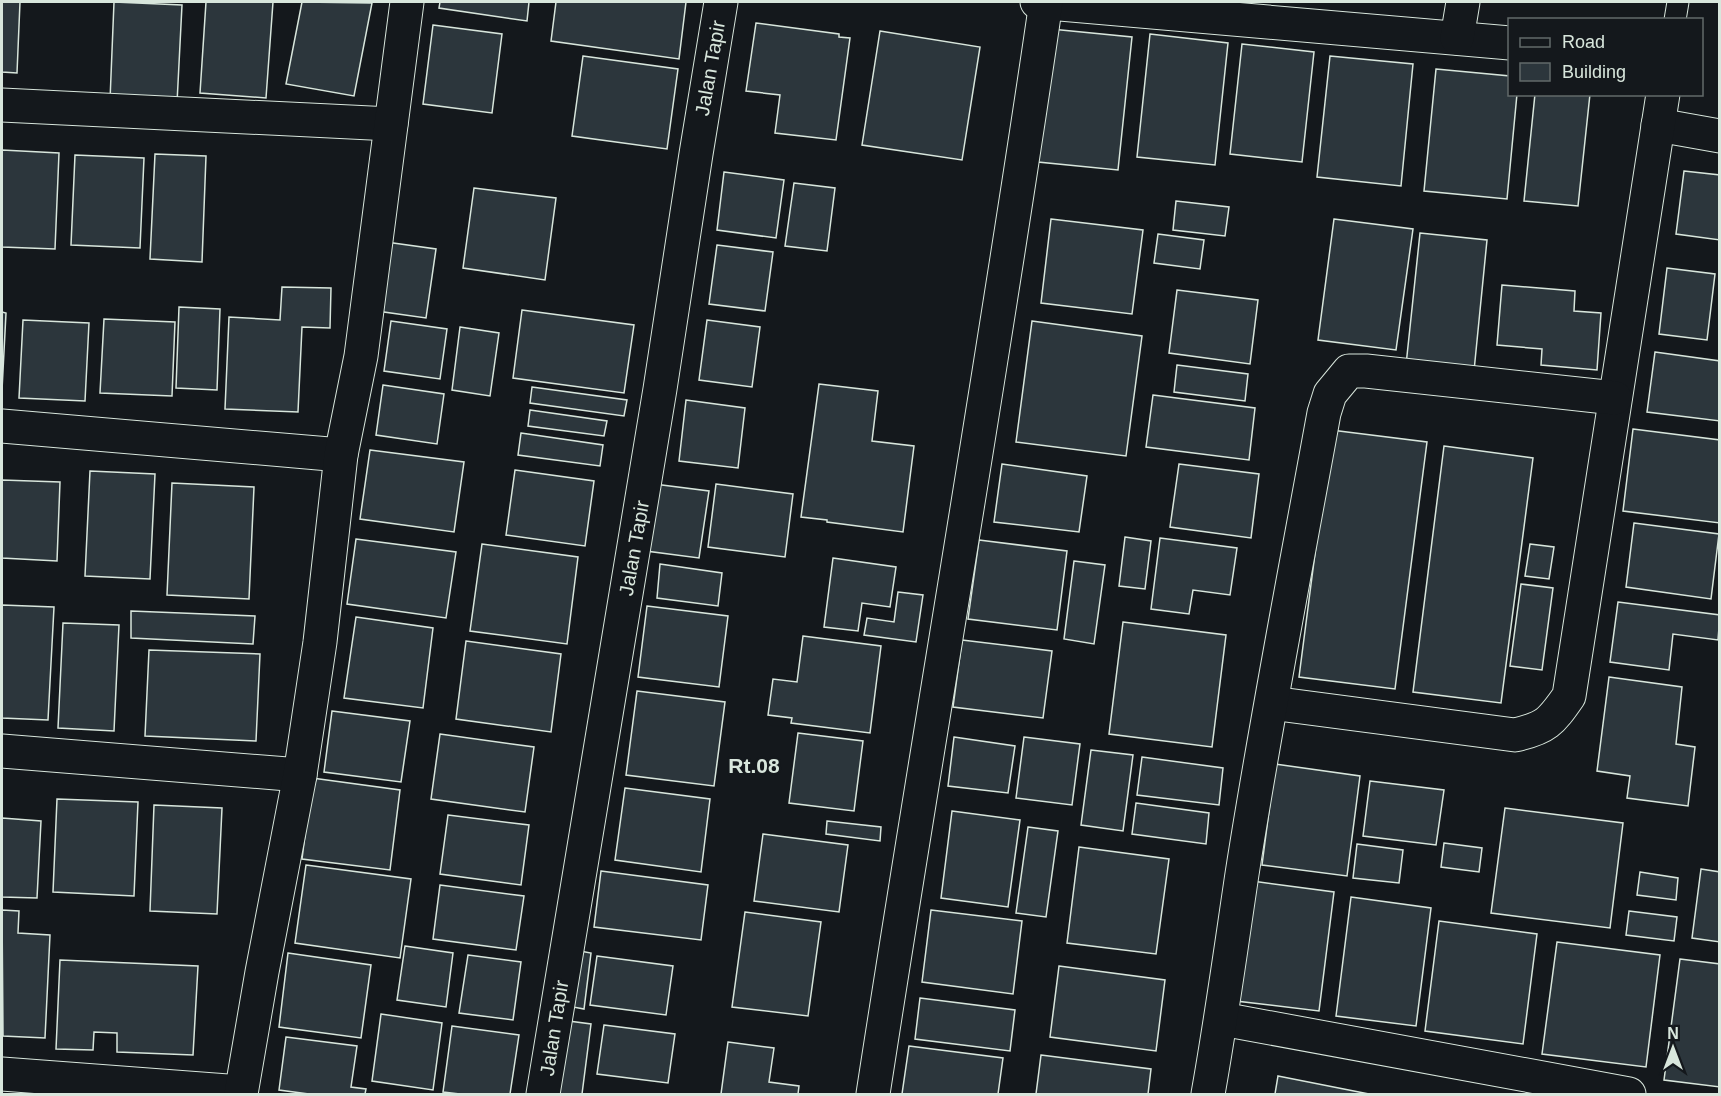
<svg xmlns="http://www.w3.org/2000/svg" width="1721" height="1096" font-family="Arial,sans-serif">
<rect width="100%" height="100%" fill="#14181c"/>
<g fill="#2c363c" stroke="#d8e6dc" stroke-width="1.5">
<path d="M 2,2 L 20,2 L 17,73 L 2,72 Z"/>
<path d="M 114,2 L 182,5 L 177,103 L 110,100 Z"/>
<path d="M 206,2 L 273,2 L 266,98 L 200,93 Z"/>
<path d="M 302,2 L 372,3 L 354,96 L 286,84 Z"/>
<path d="M 440,2 L 529,2 L 527,21 L 439,8 Z"/>
<path d="M 556,2 L 686,2 L 679,59 L 551,41 Z"/>
<path d="M 756,23 L 839,34 L 839,37 L 850,38 L 836,140 L 775,133 L 780,95 L 746,91 Z"/>
<path d="M 433,25 L 502,34 L 492,113 L 423,104 Z"/>
<path d="M 1051,29 L 1132,37 L 1118,170 L 1038,162 Z"/>
<path d="M 880,31 L 980,47 L 962,160 L 862,145 Z"/>
<path d="M 1150,34 L 1228,43 L 1215,165 L 1137,157 Z"/>
<path d="M 1242,44 L 1314,52 L 1302,162 L 1230,154 Z"/>
<path d="M 583,56 L 678,69 L 667,149 L 572,136 Z"/>
<path d="M 1330,56 L 1413,64 L 1401,186 L 1317,177 Z"/>
<path d="M 1436,69 L 1510,76 L 1510,94 L 1517,94 L 1507,199 L 1424,191 Z"/>
<path d="M 1535,94 L 1590,94 L 1578,206 L 1524,201 Z"/>
<path d="M 2,150 L 59,153 L 55,249 L 2,247 Z"/>
<path d="M 155,154 L 206,156 L 202,262 L 150,259 Z"/>
<path d="M 75,155 L 144,158 L 140,248 L 71,245 Z"/>
<path d="M 1684,171 L 1720,175 L 1720,240 L 1676,234 Z"/>
<path d="M 724,172 L 784,180 L 776,238 L 717,230 Z"/>
<path d="M 794,183 L 835,188 L 827,251 L 785,246 Z"/>
<path d="M 474,188 L 556,198 L 545,280 L 463,268 Z"/>
<path d="M 1176,201 L 1229,207 L 1225,236 L 1173,230 Z"/>
<path d="M 1051,219 L 1143,230 L 1132,314 L 1041,303 Z"/>
<path d="M 1334,219 L 1413,229 L 1396,350 L 1318,340 Z"/>
<path d="M 1420,233 L 1487,240 L 1474,371 L 1406,365 Z"/>
<path d="M 1158,234 L 1204,240 L 1200,269 L 1154,263 Z"/>
<path d="M 386,242 L 436,249 L 426,318 L 377,311 Z"/>
<path d="M 717,245 L 773,252 L 765,311 L 709,304 Z"/>
<path d="M 1667,268 L 1715,274 L 1707,340 L 1659,334 Z"/>
<path d="M 1502,285 L 1575,291 L 1574,311 L 1601,313 L 1597,370 L 1541,365 L 1542,349 L 1497,345 Z"/>
<path d="M 282,287 L 331,288 L 330,328 L 302,327 L 298,412 L 225,409 L 229,317 L 280,320 Z"/>
<path d="M 1177,290 L 1258,300 L 1250,364 L 1169,353 Z"/>
<path d="M 179,307 L 220,309 L 217,390 L 176,388 Z"/>
<path d="M 522,310 L 634,325 L 624,393 L 513,378 Z"/>
<path d="M 2,312 L 6,313 L 2,390 Z"/>
<path d="M 104,319 L 175,322 L 172,396 L 100,393 Z"/>
<path d="M 23,320 L 89,323 L 85,401 L 19,398 Z"/>
<path d="M 707,320 L 760,327 L 752,387 L 699,380 Z"/>
<path d="M 391,321 L 447,329 L 440,379 L 384,371 Z"/>
<path d="M 1032,321 L 1142,336 L 1126,456 L 1016,442 Z"/>
<path d="M 460,327 L 499,333 L 490,396 L 452,390 Z"/>
<path d="M 1655,352 L 1720,361 L 1720,421 L 1647,412 Z"/>
<path d="M 1177,365 L 1248,374 L 1245,401 L 1174,392 Z"/>
<path d="M 819,384 L 878,391 L 872,441 L 914,446 L 903,532 L 827,522 L 827,520 L 801,517 Z"/>
<path d="M 383,385 L 444,394 L 437,444 L 376,435 Z"/>
<path d="M 532,387 L 627,400 L 624,416 L 530,403 Z"/>
<path d="M 1153,395 L 1255,408 L 1249,460 L 1146,447 Z"/>
<path d="M 686,400 L 745,408 L 738,468 L 679,461 Z"/>
<path d="M 530,410 L 607,421 L 604,436 L 528,426 Z"/>
<path d="M 1633,429 L 1720,440 L 1720,523 L 1623,511 Z"/>
<path d="M 1331,430 L 1427,442 L 1395,689 L 1299,677 Z"/>
<path d="M 521,433 L 603,445 L 600,466 L 518,455 Z"/>
<path d="M 1444,446 L 1533,458 L 1501,703 L 1413,692 Z"/>
<path d="M 370,450 L 464,462 L 454,532 L 360,519 Z"/>
<path d="M 1002,464 L 1087,476 L 1079,532 L 994,522 Z"/>
<path d="M 1179,464 L 1259,474 L 1251,538 L 1170,527 Z"/>
<path d="M 515,470 L 594,481 L 585,546 L 506,535 Z"/>
<path d="M 90,471 L 155,474 L 150,579 L 85,576 Z"/>
<path d="M 2,480 L 60,482 L 57,561 L 2,558 Z"/>
<path d="M 172,483 L 254,487 L 249,599 L 167,595 Z"/>
<path d="M 654,484 L 709,491 L 699,558 L 646,551 Z"/>
<path d="M 716,484 L 793,494 L 785,557 L 708,547 Z"/>
<path d="M 1634,523 L 1719,534 L 1711,599 L 1626,587 Z"/>
<path d="M 1125,537 L 1151,541 L 1145,589 L 1119,586 Z"/>
<path d="M 1160,538 L 1237,548 L 1230,595 L 1193,590 L 1189,614 L 1151,609 Z"/>
<path d="M 356,539 L 456,552 L 446,618 L 347,604 Z"/>
<path d="M 979,540 L 1067,551 L 1057,630 L 968,619 Z"/>
<path d="M 482,544 L 578,557 L 567,644 L 470,631 Z"/>
<path d="M 1530,544 L 1554,547 L 1549,579 L 1525,576 Z"/>
<path d="M 833,558 L 896,567 L 890,607 L 862,603 L 858,631 L 824,627 Z"/>
<path d="M 1074,561 L 1105,565 L 1094,644 L 1064,639 Z"/>
<path d="M 660,564 L 722,573 L 718,606 L 657,598 Z"/>
<path d="M 1521,584 L 1553,588 L 1542,670 L 1510,666 Z"/>
<path d="M 898,592 L 923,595 L 916,642 L 864,635 L 867,618 L 894,622 Z"/>
<path d="M 1618,602 L 1720,615 L 1718,640 L 1673,634 L 1669,670 L 1610,662 Z"/>
<path d="M 2,605 L 54,607 L 48,720 L 2,718 Z"/>
<path d="M 647,606 L 728,616 L 719,687 L 638,677 Z"/>
<path d="M 131,611 L 255,616 L 253,644 L 131,638 Z"/>
<path d="M 356,617 L 433,628 L 423,708 L 344,698 Z"/>
<path d="M 1123,622 L 1226,635 L 1212,747 L 1109,734 Z"/>
<path d="M 63,623 L 119,625 L 114,731 L 58,728 Z"/>
<path d="M 803,636 L 881,646 L 870,733 L 791,723 L 792,718 L 768,715 L 773,679 L 797,682 Z"/>
<path d="M 962,640 L 1052,651 L 1043,718 L 953,707 Z"/>
<path d="M 466,641 L 561,654 L 551,732 L 456,719 Z"/>
<path d="M 149,650 L 260,654 L 256,741 L 145,736 Z"/>
<path d="M 1609,677 L 1682,687 L 1676,744 L 1695,747 L 1688,806 L 1627,798 L 1630,776 L 1597,771 Z"/>
<path d="M 637,691 L 725,702 L 714,786 L 626,775 Z"/>
<path d="M 332,711 L 410,721 L 401,782 L 324,772 Z"/>
<path d="M 798,733 L 863,741 L 854,811 L 789,803 Z"/>
<path d="M 440,734 L 534,747 L 525,812 L 431,799 Z"/>
<path d="M 954,737 L 1015,746 L 1008,793 L 948,786 Z"/>
<path d="M 1024,737 L 1080,744 L 1072,805 L 1016,798 Z"/>
<path d="M 1091,750 L 1133,755 L 1123,831 L 1081,825 Z"/>
<path d="M 1142,757 L 1223,768 L 1219,805 L 1137,795 Z"/>
<path d="M 1275,764 L 1360,776 L 1347,876 L 1262,865 Z"/>
<path d="M 312,778 L 400,790 L 390,870 L 302,859 Z"/>
<path d="M 1370,781 L 1444,790 L 1436,845 L 1363,836 Z"/>
<path d="M 625,788 L 710,799 L 701,872 L 615,860 Z"/>
<path d="M 57,799 L 138,802 L 134,896 L 53,892 Z"/>
<path d="M 1136,803 L 1209,813 L 1206,844 L 1132,834 Z"/>
<path d="M 154,805 L 222,808 L 217,914 L 150,911 Z"/>
<path d="M 1505,808 L 1623,823 L 1610,928 L 1491,913 Z"/>
<path d="M 952,811 L 1020,820 L 1008,907 L 941,898 Z"/>
<path d="M 448,815 L 529,825 L 521,885 L 440,874 Z"/>
<path d="M 2,818 L 41,821 L 37,898 L 2,897 Z"/>
<path d="M 827,821 L 881,827 L 880,841 L 826,834 Z"/>
<path d="M 1028,827 L 1058,831 L 1046,917 L 1016,913 Z"/>
<path d="M 763,834 L 848,845 L 839,912 L 754,901 Z"/>
<path d="M 1444,843 L 1482,848 L 1479,872 L 1441,867 Z"/>
<path d="M 1357,844 L 1403,850 L 1399,883 L 1353,878 Z"/>
<path d="M 1079,847 L 1169,859 L 1156,954 L 1067,943 Z"/>
<path d="M 306,865 L 411,879 L 400,958 L 295,943 Z"/>
<path d="M 1701,869 L 1720,872 L 1720,942 L 1692,938 Z"/>
<path d="M 601,871 L 708,885 L 701,940 L 594,927 Z"/>
<path d="M 1640,872 L 1678,878 L 1676,900 L 1637,895 Z"/>
<path d="M 1252,881 L 1334,892 L 1319,1011 L 1236,1001 Z"/>
<path d="M 440,885 L 524,896 L 516,950 L 433,939 Z"/>
<path d="M 1351,897 L 1431,908 L 1416,1026 L 1336,1016 Z"/>
<path d="M 2,910 L 19,911 L 18,933 L 50,935 L 45,1038 L 3,1036 Z"/>
<path d="M 931,910 L 1022,921 L 1013,994 L 922,982 Z"/>
<path d="M 1629,911 L 1677,917 L 1674,941 L 1626,935 Z"/>
<path d="M 745,912 L 821,922 L 808,1016 L 732,1007 Z"/>
<path d="M 1439,921 L 1537,934 L 1523,1044 L 1425,1031 Z"/>
<path d="M 1557,942 L 1660,955 L 1646,1067 L 1542,1054 Z"/>
<path d="M 405,946 L 453,953 L 446,1007 L 397,1000 Z"/>
<path d="M 580,951 L 591,953 L 584,1009 L 573,1007 Z"/>
<path d="M 288,953 L 371,965 L 361,1038 L 279,1027 Z"/>
<path d="M 468,955 L 521,962 L 513,1020 L 459,1013 Z"/>
<path d="M 597,956 L 673,966 L 666,1015 L 590,1005 Z"/>
<path d="M 1680,959 L 1720,964 L 1720,1087 L 1664,1080 Z"/>
<path d="M 60,960 L 198,966 L 193,1055 L 117,1052 L 117,1033 L 94,1032 L 93,1050 L 56,1049 Z"/>
<path d="M 1059,966 L 1165,980 L 1156,1051 L 1050,1037 Z"/>
<path d="M 920,998 L 1015,1010 L 1010,1051 L 915,1039 Z"/>
<path d="M 381,1014 L 442,1023 L 433,1090 L 372,1081 Z"/>
<path d="M 561,1020 L 591,1024 L 582,1094 L 552,1094 Z"/>
<path d="M 604,1025 L 675,1034 L 668,1083 L 597,1074 Z"/>
<path d="M 452,1026 L 519,1035 L 510,1094 L 460,1094 L 443,1092 Z"/>
<path d="M 286,1037 L 357,1046 L 351,1087 L 366,1089 L 365,1094 L 309,1094 L 279,1090 Z"/>
<path d="M 728,1042 L 774,1048 L 769,1082 L 799,1086 L 798,1094 L 721,1094 Z"/>
<path d="M 909,1046 L 1003,1058 L 998,1094 L 902,1094 Z"/>
<path d="M 1041,1055 L 1151,1069 L 1148,1094 L 1036,1094 Z"/>
<path d="M 1278,1076 L 1369,1094 L 1275,1094 Z"/>
</g>
<g fill="none" stroke-linecap="round" stroke-linejoin="round">
<g stroke="#d8e6dc" stroke-width="23">
<path id="lane" d="M 1675,20 L 1678,2"/>
</g>
<g stroke="#d8e6dc" stroke-width="35">
<g id="street">
<path d="M 1037,2 L 1510,43"/>
<path d="M 1457,38 L 1463,2"/>
<path d="M 2,105 L 391,124"/>
<path d="M 1658,125 L 1720,136"/>
<path d="M 2,426 L 341,455"/>
<path d="M 1272,703 L 1515,735 C 1546,728 1551,722 1569,696 L 1663,94"/>
<path d="M 2,751 L 300,775"/>
<path d="M 1222,1019 L 1629,1094"/>
<path d="M 2,1074 L 241,1092"/>
<path d="M 241,1094 L 262,972 L 300,775 L 320,642 L 341,455 L 361,356 L 407,2"/>
<path d="M 543,1094 L 660,389 L 696,154 L 721,2"/>
<path d="M 873,1094 C 929,730 993,367 1046,2"/>
<path d="M 1208,1094 C 1221,1021 1231,948 1242,874 C 1266,720 1296,567 1324,413 L 1330,394 L 1349,371 L 1366,371 L 1615,398"/>
</g>
</g>
<use href="#lane" stroke="#14181c" stroke-width="21"/>
<use href="#street" stroke="#14181c" stroke-width="33"/>
</g>
<g text-anchor="middle" dominant-baseline="central" stroke-width="4.5" stroke-linejoin="round" paint-order="stroke">
<g font-size="20" fill="#d8e6dc" stroke="#14181c">
<text transform="translate(710 68) rotate(-80)">Jalan Tapir</text>
<text transform="translate(634 548) rotate(-80)">Jalan Tapir</text>
<text transform="translate(554 1028) rotate(-81)">Jalan Tapir</text>
</g>
<g font-size="21" font-weight="bold" fill="#d8e6dc" stroke="#14181c">
<text x="754" y="765">Rt.08</text>
</g>
</g>
<rect width="1721" height="1096" fill="none" stroke="#d8e6dc" stroke-width="6"/>
<rect x="1508" y="18" width="195" height="78" fill="#14181c" stroke="#626a69" stroke-width="1.5"/>
<rect x="1520" y="38" width="30" height="9" fill="#14181c" stroke="#626a69" stroke-width="1.5"/>
<text x="1562" y="48" font-size="18" fill="#d8e6dc">Road</text>
<rect x="1520" y="63" width="30" height="18" fill="#2c363c" stroke="#626a69" stroke-width="1.5"/>
<text x="1562" y="78" font-size="18" fill="#d8e6dc">Building</text>
<g transform="translate(1673 1048)" stroke="#14181c" stroke-width="4.5" paint-order="stroke">
<path d="M0-4.5L10 22L0 15L-10 22Z" fill="#d8e6dc"/>
<text y="-9" font-size="16" font-weight="bold" text-anchor="middle" fill="#d8e6dc">N</text>
</g>
</svg>
